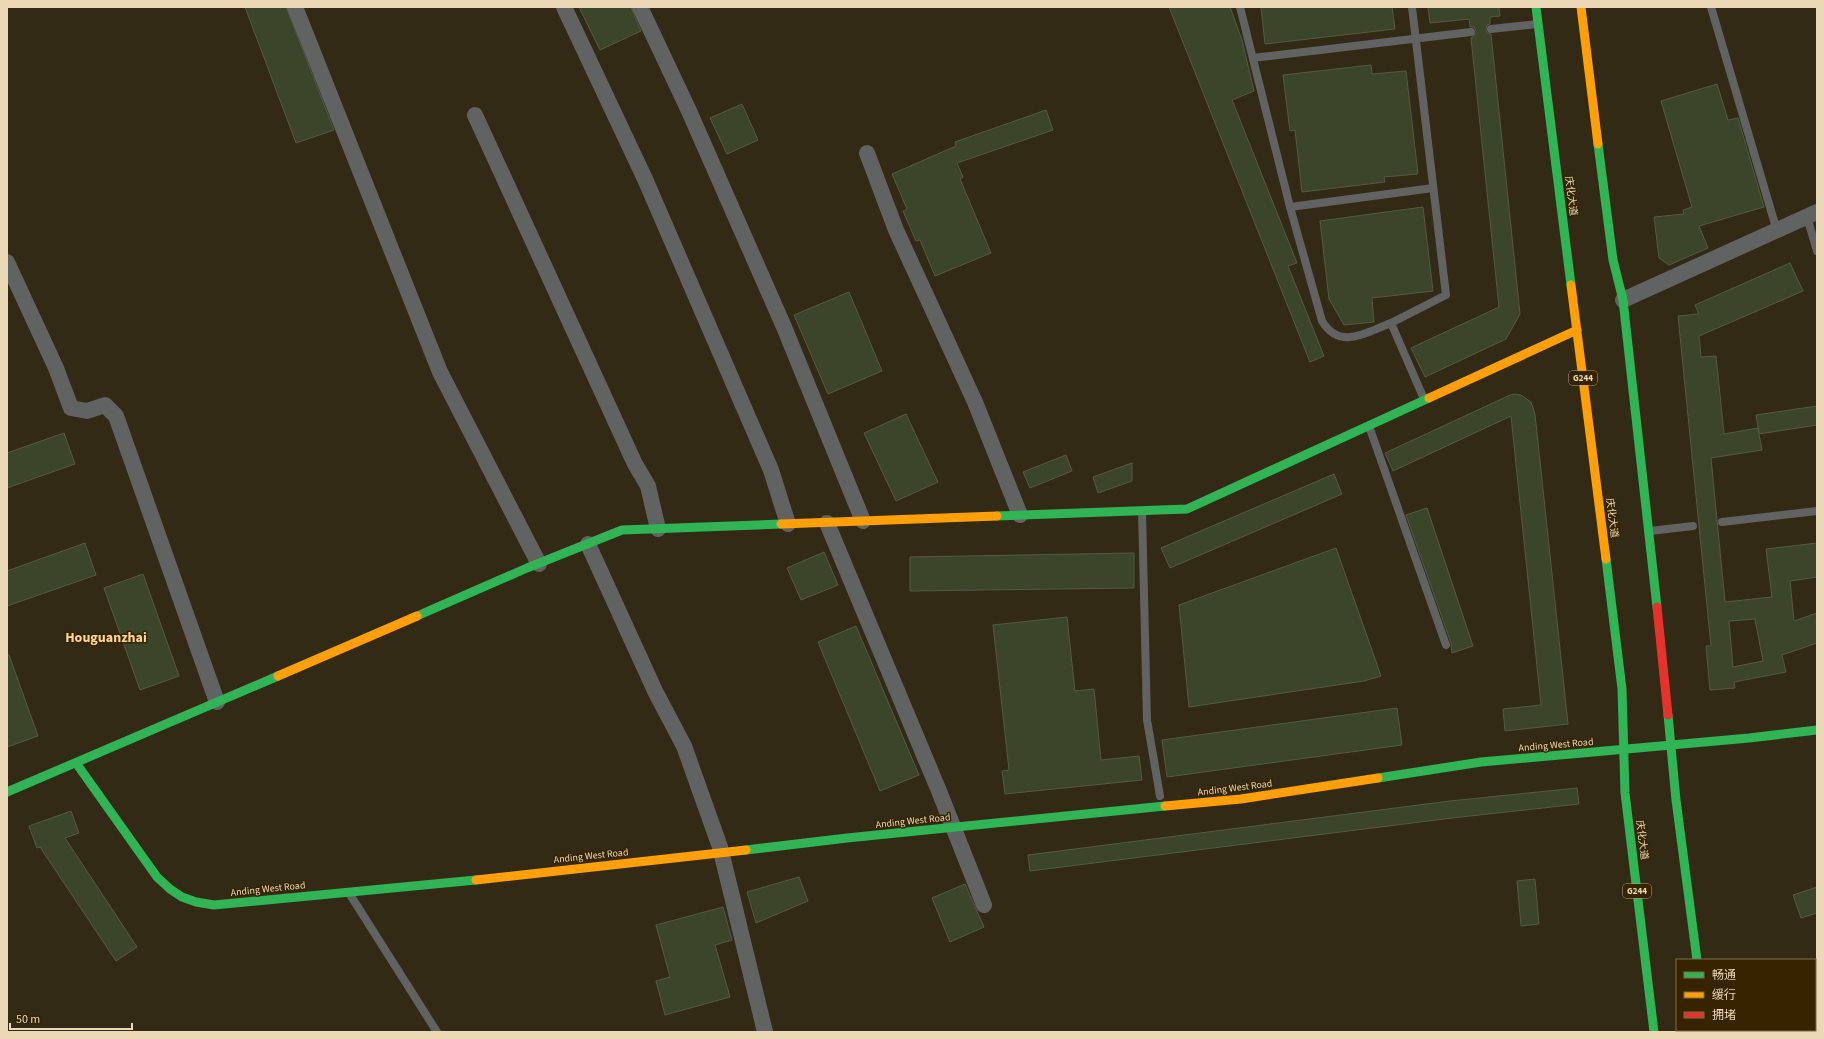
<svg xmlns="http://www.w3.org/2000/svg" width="1824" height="1039" font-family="'Source Sans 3','Noto Sans SC',sans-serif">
<rect width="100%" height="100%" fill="#332a15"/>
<g fill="#3b452a" stroke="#555a46" fill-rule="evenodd">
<path d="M 245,7 L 286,7 L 334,130 L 296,143 Z"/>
<path d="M 579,7 L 631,7 L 641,31 L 600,50 Z"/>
<path d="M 1169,7 L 1230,7 L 1242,40 L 1254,91 L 1232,100 L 1297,263 L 1288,266 L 1324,356 L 1310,362 Z"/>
<path d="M 1261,7 L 1392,7 L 1395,29 L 1265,44 Z"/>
<path d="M 1428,7 L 1499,7 L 1500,16 L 1490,17 L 1490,24 L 1487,25 L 1486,29 L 1487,33 L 1491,34 L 1520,314 L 1506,339 L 1425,377 L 1411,348 L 1499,307 L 1471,38 L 1476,34 L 1476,31 L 1474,27 L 1470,27 L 1469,19 L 1430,23 Z"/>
<path d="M 1371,65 L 1372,74 L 1406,71 L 1418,174 L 1384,177 L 1385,182 L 1302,192 L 1295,130 L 1290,131 L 1283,75 Z"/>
<path d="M 1717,84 L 1728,120 L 1738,118 L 1764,207 L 1699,226 L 1708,248 L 1669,265 L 1659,258 L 1654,217 L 1684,214 L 1683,210 L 1692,207 L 1661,101 Z"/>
<path d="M 742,104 L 758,140 L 727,154 L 710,118 Z"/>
<path d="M 1046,110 L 1053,130 L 957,163 L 963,177 L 960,179 L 991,253 L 935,276 L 920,240 L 916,241 L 903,211 L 907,209 L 892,174 L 956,146 L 955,142 Z"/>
<path d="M 1423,207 L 1433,291 L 1372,298 L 1374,322 L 1344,325 L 1329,299 L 1320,221 Z"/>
<path d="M 1790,263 L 1803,291 L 1699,336 L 1701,357 L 1716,356 L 1724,434 L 1758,428 L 1759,433 L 1756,415 L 1817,406 L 1817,425 L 1759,434 L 1762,450 L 1711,458 L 1725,602 L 1772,597 L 1766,549 L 1817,543 L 1817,577 L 1790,581 L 1794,621 L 1817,613 L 1817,643 L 1782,655 L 1786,672 L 1734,682 L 1735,688 L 1710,690 L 1706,646 L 1711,646 L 1678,316 L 1699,314 L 1695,305 ZM 1755,619 L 1763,661 L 1733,667 L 1729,621 Z"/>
<path d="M 849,292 L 882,371 L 828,394 L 794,315 Z"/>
<path d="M 1514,394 L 1521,395 L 1531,402 L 1535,414 L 1568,724 L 1505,731 L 1503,709 L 1541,705 L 1511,416 L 1393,471 L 1385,453 L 1508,396 Z"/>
<path d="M 906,414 L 938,482 L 896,501 L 864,433 Z"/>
<path d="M 64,433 L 75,464 L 7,488 L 7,453 Z"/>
<path d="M 1066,455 L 1072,471 L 1030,488 L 1023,472 Z"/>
<path d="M 1132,463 L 1132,481 L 1098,493 L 1093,477 Z"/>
<path d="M 1334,474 L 1342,494 L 1170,568 L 1161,548 Z"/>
<path d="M 1427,508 L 1473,646 L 1452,653 L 1451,643 L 1406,515 Z"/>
<path d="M 85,543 L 96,575 L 7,606 L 7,571 Z"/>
<path d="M 1336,548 L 1381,676 L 1364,681 L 1189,707 L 1179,605 Z"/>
<path d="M 824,552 L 838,585 L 801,600 L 787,568 Z"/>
<path d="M 1134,553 L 1134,588 L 910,591 L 910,557 Z"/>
<path d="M 143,574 L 179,676 L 140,690 L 104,588 Z"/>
<path d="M 1067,617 L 1075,691 L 1094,689 L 1101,760 L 1139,756 L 1142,780 L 1005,794 L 1002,771 L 1009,770 L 993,625 Z"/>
<path d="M 856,626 L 919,775 L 880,791 L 818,642 Z"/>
<path d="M 7,655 L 9,655 L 38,736 L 7,747 Z"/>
<path d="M 1397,708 L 1402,745 L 1167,777 L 1162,740 Z"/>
<path d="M 1577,788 L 1579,804 L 1452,818 L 1030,871 L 1028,855 L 1450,801 Z"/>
<path d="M 71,811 L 79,833 L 65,838 L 137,947 L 116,961 L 40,847 L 37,848 L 29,826 Z"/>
<path d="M 799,877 L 808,901 L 756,923 L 747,892 Z"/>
<path d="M 1535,879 L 1539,924 L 1521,926 L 1517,881 Z"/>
<path d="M 965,884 L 984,927 L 950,942 L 932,898 Z"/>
<path d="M 1817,887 L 1817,913 L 1801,918 L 1793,895 Z"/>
<path d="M 723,907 L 732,940 L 715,945 L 730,997 L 665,1015 L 656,981 L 670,977 L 656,925 Z"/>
</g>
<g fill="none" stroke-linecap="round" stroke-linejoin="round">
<g stroke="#616262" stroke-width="8">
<path d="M 1240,7 L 1290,207 L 1322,321 C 1340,351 1367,332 1391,323"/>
<path d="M 1412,7 L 1446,295 L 1391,323 L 1424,399"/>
<path d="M 1711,7 L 1777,231"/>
<path d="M 1491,29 L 1537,24"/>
<path d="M 1253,58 L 1471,32"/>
<path d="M 1290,207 L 1433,188"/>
<path d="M 1807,217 L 1817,251"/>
<path d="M 1369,426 L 1446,645"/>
<path d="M 1142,511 L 1147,720 L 1160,796"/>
<path d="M 1722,522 L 1817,511"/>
<path d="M 1650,531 L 1693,526"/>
<path d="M 349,893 L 437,1032"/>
</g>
<g stroke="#616262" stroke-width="16">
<path d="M 295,7 L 440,372 L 539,564"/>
<path d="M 564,7 L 645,179 L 771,470 L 788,524"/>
<path d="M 640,7 L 689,111 L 784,327 L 863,521"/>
<path d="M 475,115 L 635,464 L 648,486 L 658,529"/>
<path d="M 867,153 L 896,230 L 975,402 L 1020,515"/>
<path d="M 7,262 L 56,368 L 71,408 L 87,411 L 105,405 L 116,416 L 217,702"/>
<path d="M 1623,300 L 1817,212"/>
<path d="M 827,523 L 939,791 L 984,905"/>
<path d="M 588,544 L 655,691 L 684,746 L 720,847 L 765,1032"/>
</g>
<g stroke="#30b455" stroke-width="9">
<path d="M 1536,7 L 1571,285"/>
<path d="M 1598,144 L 1613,260 L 1623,300 L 1657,607"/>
<path d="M 997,516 L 1187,509 L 1429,398"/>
<path d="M 1606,559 L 1622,689 L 1625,793 L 1654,1032"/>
<path d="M 417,616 L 527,568 L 622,530 L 781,524"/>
<path d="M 1668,715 L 1676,800 L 1697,960"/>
<path d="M 76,763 L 157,877 L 170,889 L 182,897 L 196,902 L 214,905 L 476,880"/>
<path d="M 1378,778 L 1481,762 L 1749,738 L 1817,730"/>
<path d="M 7,792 L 278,676"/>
<path d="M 746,850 L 847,838 L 1165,806"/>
<path d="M 1706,1030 L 1706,1032"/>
</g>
<g stroke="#ff9f0a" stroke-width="9">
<path d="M 1581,7 L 1598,144"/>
<path d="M 1571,285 L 1606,559"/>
<path d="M 1429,398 L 1577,330"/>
<path d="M 781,524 L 997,516"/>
<path d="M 278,676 L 417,616"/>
<path d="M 1165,806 L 1241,799 L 1378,778"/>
<path d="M 476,880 L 746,850"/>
</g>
<path stroke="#e5322d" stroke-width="9" d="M 1657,607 L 1668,715"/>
</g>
<g text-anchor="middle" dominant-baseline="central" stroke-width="3" stroke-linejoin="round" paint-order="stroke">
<g fill="#362400" stroke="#b4a280" stroke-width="1">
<rect x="1569" y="371" width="28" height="14" rx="3"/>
<rect x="1623" y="884" width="28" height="14" rx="3"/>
</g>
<g font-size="9" font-weight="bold" fill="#ead8b7">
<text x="1583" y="378">G244</text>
<text x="1637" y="891">G244</text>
</g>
<g font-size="10" fill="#ead8b7" stroke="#362400">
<text transform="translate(1571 196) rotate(83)">庆化大道</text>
<text transform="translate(1612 518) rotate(83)">庆化大道</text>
<text transform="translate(1556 745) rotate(-5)">Anding West Road</text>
<text transform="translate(1235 788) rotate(-7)">Anding West Road</text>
<text transform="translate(913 821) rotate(-6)">Anding West Road</text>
<text transform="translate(1642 840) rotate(83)">庆化大道</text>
<text transform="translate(591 856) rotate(-6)">Anding West Road</text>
<text transform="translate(268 889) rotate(-6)">Anding West Road</text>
</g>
<g font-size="14" font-weight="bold" fill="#fed892" stroke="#362400">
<text x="106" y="638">Houguanzhai</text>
</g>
</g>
<rect width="1824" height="1039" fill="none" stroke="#ead8b7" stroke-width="16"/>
<rect x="1676" y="959" width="140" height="72" fill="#362400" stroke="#7e6c49"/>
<rect x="1684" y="972" width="20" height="6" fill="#30b455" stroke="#7e6c49"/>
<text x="1712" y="979" font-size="12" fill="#ead8b7">畅通</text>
<rect x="1684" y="992" width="20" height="6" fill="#ff9f0a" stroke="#7e6c49"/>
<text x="1712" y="999" font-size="12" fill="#ead8b7">缓行</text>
<rect x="1684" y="1012" width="20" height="6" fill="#e5322d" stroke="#7e6c49"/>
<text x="1712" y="1019" font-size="12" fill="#ead8b7">拥堵</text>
<path d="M10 1023v6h122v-6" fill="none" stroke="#ead8b7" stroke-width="2"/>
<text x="16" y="1023" font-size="12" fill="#ead8b7" stroke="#362400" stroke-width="3" paint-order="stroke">50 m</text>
</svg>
